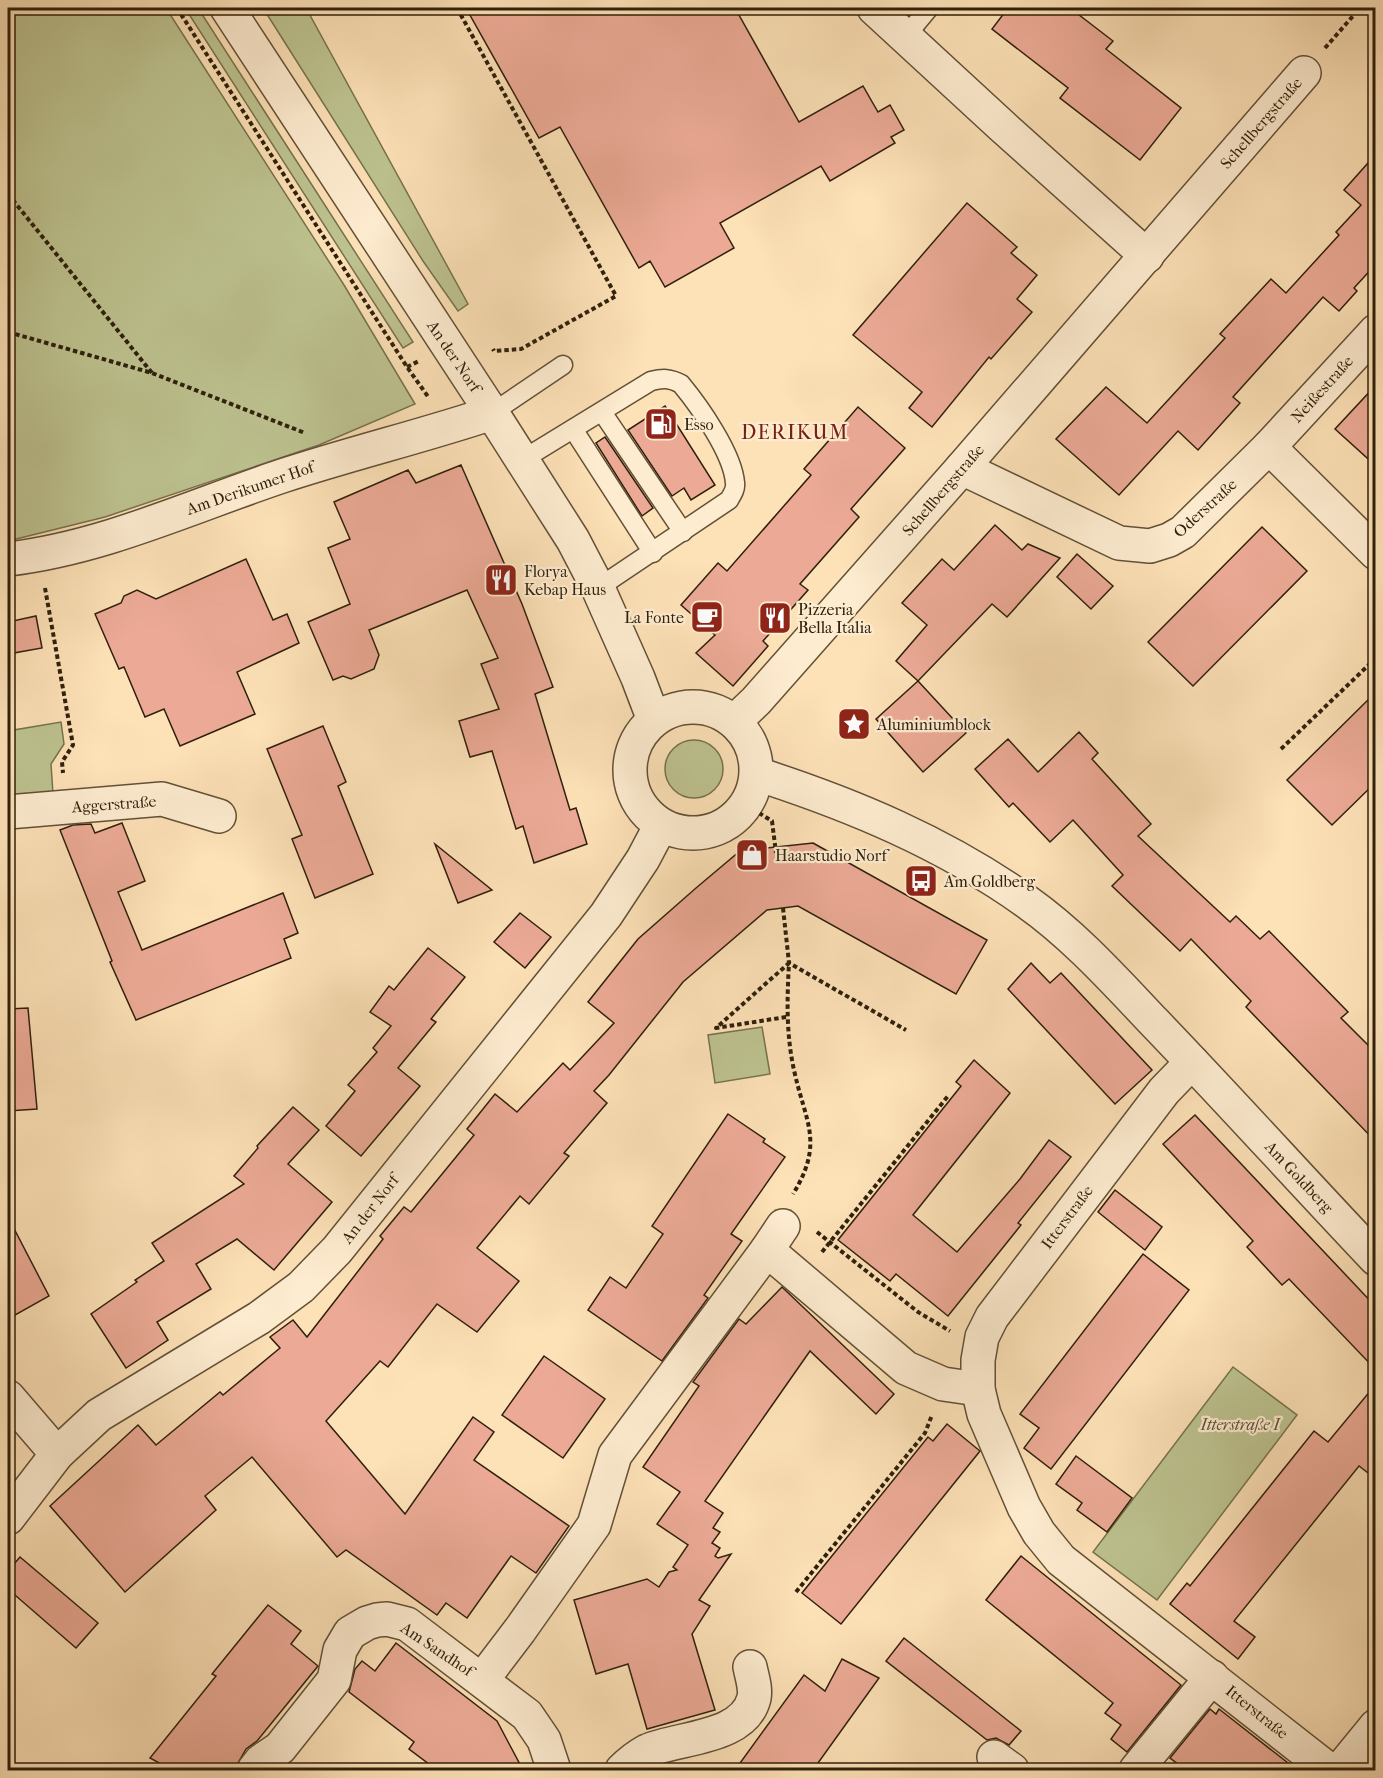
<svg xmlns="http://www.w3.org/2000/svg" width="1383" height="1778" font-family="'IM FELL French Canon',serif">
<rect width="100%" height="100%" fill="#fde1b7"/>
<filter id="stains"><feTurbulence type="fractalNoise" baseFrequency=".00333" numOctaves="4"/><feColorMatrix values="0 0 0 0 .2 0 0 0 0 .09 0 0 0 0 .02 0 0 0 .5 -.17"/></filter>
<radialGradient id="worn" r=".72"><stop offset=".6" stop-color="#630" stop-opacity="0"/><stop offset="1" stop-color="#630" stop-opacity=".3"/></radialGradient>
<g fill="#bdc390" stroke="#76724e" stroke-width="1.5">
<path d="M 8,8 L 166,8 L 344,285 L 415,404 L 319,445 L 105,517 L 8,541 Z"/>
<path d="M 185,8 L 198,8 L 413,342 L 403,348 Z"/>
<path d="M 263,8 L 306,8 L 468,304 L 458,311 L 423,261 Z"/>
<path d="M 61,722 L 64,744 L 51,764 L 53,794 L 8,799 L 8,731 Z"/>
<circle cx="694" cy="769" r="29"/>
<path d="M 762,1027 L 770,1074 L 715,1083 L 708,1035 Z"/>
<path d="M 1233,1367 L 1297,1415 L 1157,1600 L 1093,1552 Z"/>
</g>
<g fill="#ecaa96" stroke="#2f200c" stroke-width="1.5">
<path d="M 466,8 L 735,8 L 799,122 L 863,86 L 878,112 L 890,105 L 904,130 L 891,137 L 895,143 L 830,181 L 821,166 L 720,223 L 734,248 L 665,287 L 650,261 L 639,268 L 560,127 L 539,138 Z"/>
<path d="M 1008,8 L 1070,8 L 1113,41 L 1106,49 L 1181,108 L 1140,160 L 1060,98 L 1068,88 L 992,29 Z"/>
<path d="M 1376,154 L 1376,264 L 1354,288 L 1357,291 L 1339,311 L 1323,297 L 1233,397 L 1240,403 L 1198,450 L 1178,431 L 1119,495 L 1056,439 L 1106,387 L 1147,423 L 1225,338 L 1220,334 L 1271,279 L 1286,293 L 1339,235 L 1336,232 L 1361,205 L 1344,190 Z"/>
<path d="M 967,203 L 1017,247 L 1011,253 L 1037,275 L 1017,299 L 1032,312 L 991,359 L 989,357 L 932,427 L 909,408 L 922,392 L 853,335 Z"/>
<path d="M 1376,385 L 1376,466 L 1335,429 Z"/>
<path d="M 665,406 L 715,485 L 691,500 L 684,488 L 672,496 L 628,430 Z"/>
<path d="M 858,407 L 905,448 L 851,509 L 859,517 L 800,584 L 808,590 L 763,641 L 768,646 L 733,686 L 696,653 L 715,635 L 681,605 L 718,563 L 727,571 L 811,475 L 804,469 Z"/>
<path d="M 605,437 L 653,508 L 642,516 L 596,443 Z"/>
<path d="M 461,465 L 522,604 L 553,687 L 535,694 L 570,810 L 576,808 L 587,844 L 534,863 L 523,826 L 516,829 L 492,751 L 470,757 L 459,721 L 499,709 L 481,664 L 498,658 L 467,590 L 369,630 L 379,655 L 374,669 L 351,679 L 343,676 L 333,680 L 308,622 L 350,604 L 328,548 L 350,539 L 334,502 L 408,470 L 416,483 Z"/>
<path d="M 995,525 L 1022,550 L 1028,544 L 1060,558 L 1007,617 L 992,604 L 918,681 L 896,661 L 927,625 L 902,603 L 942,559 L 954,570 Z"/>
<path d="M 1262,527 L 1307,571 L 1193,686 L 1148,642 Z"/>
<path d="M 1077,554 L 1113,586 L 1091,609 L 1057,577 Z"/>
<path d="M 246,559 L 273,620 L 287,614 L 299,643 L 237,672 L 255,714 L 180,746 L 164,709 L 145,717 L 124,667 L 119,669 L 95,614 L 121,603 L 124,596 L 137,590 L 156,599 Z"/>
<path d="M 36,616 L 42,648 L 8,654 L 8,622 Z"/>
<path d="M 918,681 L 966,733 L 923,772 L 876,719 Z"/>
<path d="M 1376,692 L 1376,782 L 1332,825 L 1287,780 Z"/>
<path d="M 323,726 L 346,782 L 338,786 L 373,874 L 315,898 L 292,839 L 302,835 L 267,749 Z"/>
<path d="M 1079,732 L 1098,753 L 1092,759 L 1151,824 L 1138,836 L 1230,922 L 1236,916 L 1260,939 L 1269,931 L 1348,1012 L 1341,1018 L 1376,1053 L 1376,1142 L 1246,1007 L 1251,1001 L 1191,939 L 1180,951 L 1112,886 L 1123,875 L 1073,820 L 1050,842 L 1013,803 L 1009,807 L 975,769 L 1008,739 L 1038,772 Z"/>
<path d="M 122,823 L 145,881 L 118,892 L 142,950 L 283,893 L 298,933 L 284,939 L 291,958 L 136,1020 L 110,962 L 112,961 L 60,830 L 73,825 L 91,824 L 95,833 Z"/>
<path d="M 813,843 L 987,940 L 956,994 L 798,906 L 767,910 L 683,982 L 609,1075 L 594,1091 L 607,1103 L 564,1153 L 569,1156 L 529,1204 L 520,1196 L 477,1248 L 519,1281 L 477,1332 L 437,1304 L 388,1367 L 380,1361 L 326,1421 L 405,1514 L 473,1417 L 494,1432 L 474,1460 L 569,1526 L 536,1573 L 511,1556 L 467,1618 L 446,1603 L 437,1615 L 346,1550 L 337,1557 L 252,1457 L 205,1496 L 216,1510 L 125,1592 L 50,1506 L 138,1425 L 156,1445 L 220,1392 L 223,1395 L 280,1348 L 270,1337 L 293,1320 L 307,1337 L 383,1239 L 380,1236 L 404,1207 L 411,1212 L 474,1135 L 467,1129 L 495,1094 L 517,1112 L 563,1063 L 570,1070 L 614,1023 L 588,1002 L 638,939 L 696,888 L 740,851 Z"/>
<path d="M 435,844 L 492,890 L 458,903 Z"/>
<path d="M 520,913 L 551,937 L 525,968 L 494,942 Z"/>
<path d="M 428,948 L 465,977 L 431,1019 L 436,1022 L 398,1068 L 420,1086 L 361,1156 L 326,1126 L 355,1091 L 348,1085 L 377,1052 L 373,1048 L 391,1026 L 370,1012 L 389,986 L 394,990 Z"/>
<path d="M 1031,963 L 1050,983 L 1061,973 L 1152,1070 L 1115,1104 L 1008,989 Z"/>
<path d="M 28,1008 L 37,1109 L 8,1111 L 8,1009 Z"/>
<path d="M 974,1060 L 1010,1093 L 913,1215 L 957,1252 L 1020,1179 L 1049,1140 L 1071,1157 L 1018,1223 L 1021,1225 L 948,1316 L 896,1274 L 890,1281 L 838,1240 L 961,1086 L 956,1082 Z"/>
<path d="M 293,1107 L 319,1130 L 288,1164 L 332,1202 L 274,1270 L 237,1239 L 196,1264 L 211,1289 L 157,1322 L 168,1340 L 126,1368 L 91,1314 L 137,1282 L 135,1280 L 164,1261 L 152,1243 L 244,1184 L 234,1176 L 258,1148 L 257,1146 Z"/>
<path d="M 728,1114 L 765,1139 L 763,1142 L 785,1157 L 731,1234 L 742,1241 L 704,1295 L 708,1298 L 662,1361 L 588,1310 L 610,1277 L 626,1288 L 663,1234 L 652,1226 Z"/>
<path d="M 1195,1115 L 1376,1307 L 1376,1370 L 1289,1279 L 1282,1285 L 1247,1247 L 1253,1241 L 1163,1144 Z"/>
<path d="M 1115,1190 L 1162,1227 L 1145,1250 L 1098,1212 Z"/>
<path d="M 8,1217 L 49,1296 L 8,1319 Z"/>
<path d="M 1143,1254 L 1189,1290 L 1051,1469 L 1024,1448 L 1039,1428 L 1020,1414 Z"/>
<path d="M 782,1287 L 894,1394 L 876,1414 L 810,1351 L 705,1501 L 723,1513 L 713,1528 L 720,1532 L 712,1543 L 720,1548 L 715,1556 L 718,1558 L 731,1554 L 699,1600 L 710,1606 L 692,1634 L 715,1710 L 647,1729 L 628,1664 L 596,1674 L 574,1600 L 647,1579 L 659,1587 L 669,1572 L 677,1570 L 673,1567 L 688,1545 L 657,1524 L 680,1492 L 643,1467 L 699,1386 L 693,1382 L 739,1319 L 746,1324 Z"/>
<path d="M 544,1356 L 605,1399 L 563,1458 L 502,1415 Z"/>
<path d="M 1376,1384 L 1376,1479 L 1359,1466 L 1234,1621 L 1255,1637 L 1238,1659 L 1170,1604 L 1187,1583 L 1190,1586 L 1314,1431 L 1328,1442 Z"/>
<path d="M 947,1424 L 980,1451 L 841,1624 L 802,1593 L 928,1437 L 933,1441 Z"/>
<path d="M 1076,1456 L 1132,1498 L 1107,1532 L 1077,1510 L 1082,1503 L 1056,1484 Z"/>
<path d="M 1021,1556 L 1181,1685 L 1127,1752 L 1111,1739 L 1121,1725 L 1105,1713 L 1113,1703 L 986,1600 Z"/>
<path d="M 20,1557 L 98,1623 L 76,1648 L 8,1589 L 8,1571 Z"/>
<path d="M 268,1605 L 301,1631 L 291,1644 L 318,1666 L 257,1741 L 246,1749 L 234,1770 L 172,1770 L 150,1758 L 216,1676 L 212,1674 Z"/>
<path d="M 904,1638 L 1021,1731 L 1009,1745 L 996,1738 L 987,1740 L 886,1661 Z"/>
<path d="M 396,1643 L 497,1721 L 523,1770 L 437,1770 L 409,1749 L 414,1742 L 349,1692 L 355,1669 L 362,1661 L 375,1671 Z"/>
<path d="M 842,1659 L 879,1678 L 813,1770 L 735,1770 L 804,1675 L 825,1691 Z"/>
<path d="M 1210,1709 L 1216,1714 L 1219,1709 L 1297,1770 L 1186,1770 L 1170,1758 Z"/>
</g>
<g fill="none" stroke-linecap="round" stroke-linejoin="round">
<g stroke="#625037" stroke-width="21">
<g id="service">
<path d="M 905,37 L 929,8"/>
<path d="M 602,412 L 683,532"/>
<path d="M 492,413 L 563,365"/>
<path d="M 573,429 L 653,553"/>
<path d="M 522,460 L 651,381 C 663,378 670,378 681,384 C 700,407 733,454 735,483 C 736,489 732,495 729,500 L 598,588"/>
</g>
</g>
<g stroke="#625037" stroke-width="36">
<g id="minor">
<path d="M 227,8 L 492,413 L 573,540 L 598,588 L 638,678 L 654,720"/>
<path d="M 874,8 L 1002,126 L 1147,256"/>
<path d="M 1269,447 L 1376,331"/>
<path d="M 962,468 L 1119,543 L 1150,546 L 1169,540 L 1183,532 L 1269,447 L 1376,553"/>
<path d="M 8,559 C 103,548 192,506 282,476 C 352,453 423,436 492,413"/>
<circle cx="693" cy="770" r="63"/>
<path d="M 735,721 L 756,701 L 962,468 L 1304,73"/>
<path d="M 757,774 C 853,805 944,843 1027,902 C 1075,936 1115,981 1155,1023 C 1230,1101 1302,1181 1376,1259"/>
<path d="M 8,812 L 162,799 L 219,816"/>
<path d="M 1192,1062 L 1164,1091 L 992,1317 L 982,1337 L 978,1360 L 978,1389 L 984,1414 L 1024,1507 L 1039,1533 L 1061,1560 L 1329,1770"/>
<path d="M 767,1250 L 783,1226"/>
<path d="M 8,1397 L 57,1454"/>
<path d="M 8,1518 L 57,1454 L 99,1415 L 259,1318 L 301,1287 L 337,1250 L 606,915 L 643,859 L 661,825"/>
<path d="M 482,1680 L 520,1630 L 594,1525 L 615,1455 L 767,1250 L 906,1368 L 943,1384 L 978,1389"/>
<path d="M 994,1757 L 1012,1770"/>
<path d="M 254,1770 L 261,1761 L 280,1748 L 334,1680 L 340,1650 L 350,1633 L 367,1623 L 377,1620 L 387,1619 L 407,1624 L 527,1715 L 544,1740 L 554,1770"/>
<path d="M 622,1770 C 629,1763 638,1756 647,1751 C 679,1737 744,1739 754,1698 C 756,1688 752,1677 750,1667"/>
<path d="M 1136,1770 L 1212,1677"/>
<path d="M 1340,1770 L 1376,1726"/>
</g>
</g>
<g stroke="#2f200c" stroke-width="4" stroke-dasharray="4.5 3" stroke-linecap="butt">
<path d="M 177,8 L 407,367 L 429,398"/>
<path d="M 457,8 L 616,296 L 521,349 L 494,351 L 493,349"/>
<path d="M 1325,48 L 1360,8"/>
<path d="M 8,194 L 152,373"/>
<path d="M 8,332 L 152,373 L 305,433"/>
<path d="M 407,367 L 419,361"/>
<path d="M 45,588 L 73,745 L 62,762 L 63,773"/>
<path d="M 1281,749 L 1376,658"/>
<path d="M 759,813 L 772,821 L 776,853"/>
<path d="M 783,908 L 789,963 L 906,1030"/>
<path d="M 786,1017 L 716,1028 L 789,963 C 787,999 786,1034 794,1070 C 805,1122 825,1142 793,1194"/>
<path d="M 817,1232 L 918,1312 L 950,1331"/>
<path d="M 822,1252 L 948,1096"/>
<path d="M 796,1592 L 925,1433 L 932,1415"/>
</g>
<use href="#service" stroke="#feecd0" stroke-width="18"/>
<use href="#minor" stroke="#feecd0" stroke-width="33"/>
</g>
<defs>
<g id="fuel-square" transform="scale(1.725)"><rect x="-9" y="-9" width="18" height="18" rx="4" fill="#8f2418" stroke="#feecd0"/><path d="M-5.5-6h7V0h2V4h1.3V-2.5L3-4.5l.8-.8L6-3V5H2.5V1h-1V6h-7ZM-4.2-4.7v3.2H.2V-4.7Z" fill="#fff"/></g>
<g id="restaurant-square" transform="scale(1.725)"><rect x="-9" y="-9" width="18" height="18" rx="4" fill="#8f2418" stroke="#feecd0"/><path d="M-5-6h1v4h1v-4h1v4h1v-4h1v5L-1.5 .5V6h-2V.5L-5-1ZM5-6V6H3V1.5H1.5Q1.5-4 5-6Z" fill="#fff"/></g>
<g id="cafe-square" transform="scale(1.725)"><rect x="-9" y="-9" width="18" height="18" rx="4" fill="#8f2418" stroke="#feecd0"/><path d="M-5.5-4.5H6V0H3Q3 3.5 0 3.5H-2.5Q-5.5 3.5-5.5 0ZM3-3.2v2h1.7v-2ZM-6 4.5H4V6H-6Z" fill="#fff"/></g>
<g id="sight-square" transform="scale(1.725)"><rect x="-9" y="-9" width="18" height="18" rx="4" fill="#8f2418" stroke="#feecd0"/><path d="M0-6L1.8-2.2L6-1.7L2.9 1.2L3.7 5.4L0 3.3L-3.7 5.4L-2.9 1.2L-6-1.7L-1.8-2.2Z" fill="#fff"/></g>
<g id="shop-square" transform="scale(1.725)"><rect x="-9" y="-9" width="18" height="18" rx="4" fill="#8f2418" stroke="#feecd0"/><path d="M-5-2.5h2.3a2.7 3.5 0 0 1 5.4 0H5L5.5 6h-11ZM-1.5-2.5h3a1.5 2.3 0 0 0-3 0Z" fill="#fff"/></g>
<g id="bus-square" transform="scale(1.725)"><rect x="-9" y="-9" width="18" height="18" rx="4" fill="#8f2418" stroke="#feecd0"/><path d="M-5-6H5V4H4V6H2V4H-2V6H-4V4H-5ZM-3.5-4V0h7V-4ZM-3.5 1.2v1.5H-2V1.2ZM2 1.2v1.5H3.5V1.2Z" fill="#fff"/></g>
</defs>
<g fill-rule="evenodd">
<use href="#fuel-square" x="661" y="424"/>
<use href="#restaurant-square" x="501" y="580"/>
<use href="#cafe-square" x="707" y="617"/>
<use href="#restaurant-square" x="775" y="618"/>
<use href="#sight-square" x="854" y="724"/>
<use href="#shop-square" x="752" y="855"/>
<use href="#bus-square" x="921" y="881"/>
</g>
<g text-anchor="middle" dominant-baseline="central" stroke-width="4.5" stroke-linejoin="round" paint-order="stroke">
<g font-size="16" fill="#2f200c" stroke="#feecd0">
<text transform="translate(1261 123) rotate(-49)">Schellbergstraße</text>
<text transform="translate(454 356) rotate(56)">An der Norf</text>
<text transform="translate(1322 389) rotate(-48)">Neißestraße</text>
<text transform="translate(250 488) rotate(-19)">Am Derikumer Hof</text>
<text transform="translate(943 490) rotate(-49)">Schellbergstraße</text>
<text transform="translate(1205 508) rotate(-42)">Oderstraße</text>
<text transform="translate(114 804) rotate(-4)">Aggerstraße</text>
<text transform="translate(1299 1177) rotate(47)">Am Goldberg</text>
<text transform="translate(370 1209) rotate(-52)">An der Norf</text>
<text transform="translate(1067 1217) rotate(-53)">Itterstraße</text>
<text transform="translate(437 1649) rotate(34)">Am Sandhof</text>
<text transform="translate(1257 1712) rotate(39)">Itterstraße</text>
</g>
<g font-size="16" fill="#2f200c" stroke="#feecd0" text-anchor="start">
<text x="684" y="424">Esso</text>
<text x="524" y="571">Florya<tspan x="524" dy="18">Kebap Haus</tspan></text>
<text x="798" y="609">Pizzeria<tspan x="798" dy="18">Bella Italia</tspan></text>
<text x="684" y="617" text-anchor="end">La Fonte</text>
<text x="877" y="724">Aluminiumblock</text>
<text x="775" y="855">Haarstudio Norf</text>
<text x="944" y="881">Am Goldberg</text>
</g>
<g font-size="16" font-style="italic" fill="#5a5134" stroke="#feecd0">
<text x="1240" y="1424">Itterstraße I</text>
</g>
<g font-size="20" letter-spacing="1.5" fill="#7a1f14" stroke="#feecd0">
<text x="795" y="432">DERIKUM</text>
</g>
</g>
<rect width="1383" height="1778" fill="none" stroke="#fde1b7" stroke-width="30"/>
<rect x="9" y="9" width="1365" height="1760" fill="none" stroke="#2f200c" stroke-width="3"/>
<rect x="15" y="15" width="1353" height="1748" fill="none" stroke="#2f200c" stroke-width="1.5"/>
<rect width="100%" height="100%" filter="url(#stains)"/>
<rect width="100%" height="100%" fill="url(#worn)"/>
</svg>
